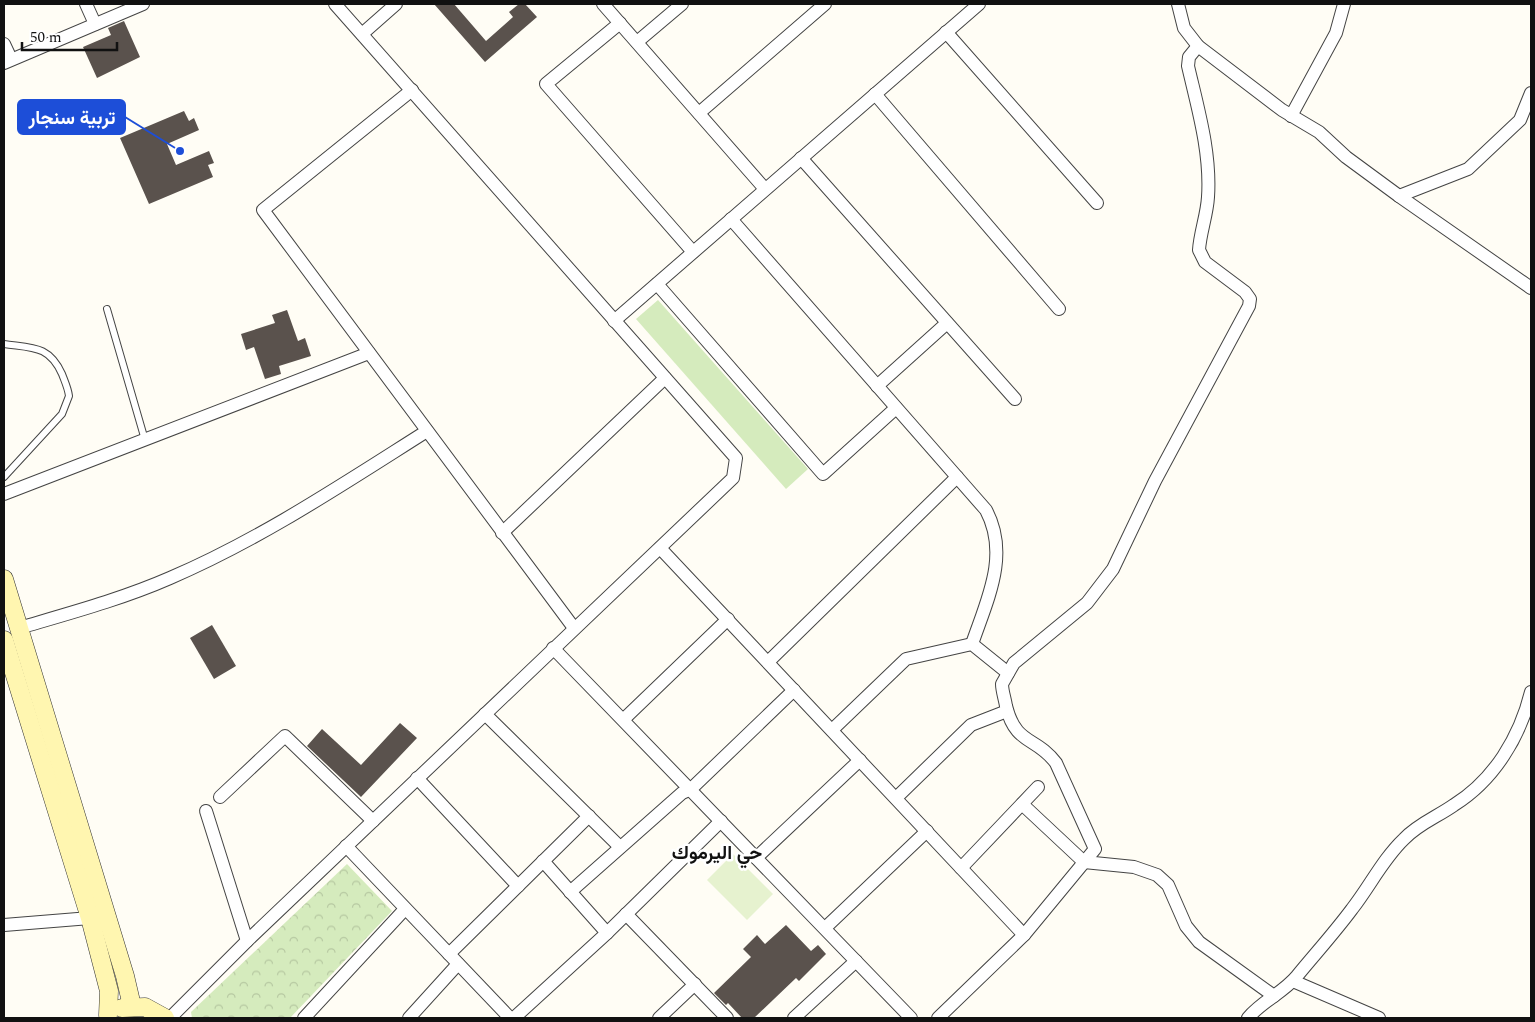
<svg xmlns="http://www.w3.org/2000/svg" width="1535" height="1022" font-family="Spectral,Vazirmatn,serif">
<defs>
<pattern id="park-crowns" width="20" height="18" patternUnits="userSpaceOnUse" patternTransform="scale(1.25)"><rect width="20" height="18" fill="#d5ebbd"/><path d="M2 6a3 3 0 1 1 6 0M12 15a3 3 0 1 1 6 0" fill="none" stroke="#b6c8a1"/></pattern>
</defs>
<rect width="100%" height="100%" fill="#fffdf5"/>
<path fill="url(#park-crowns)" d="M 347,864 L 392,911 L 290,1018 L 192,1018 L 191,1012 Z"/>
<path fill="#d5ebbd" d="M 658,300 L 808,469 L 786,489 L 636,319 Z"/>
<path fill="#e6f2cf" d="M 733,854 L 773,894 L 747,920 L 707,880 Z"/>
<g fill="#5a524d">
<path d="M 434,4 L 454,4 L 486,41 L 513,17 L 509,12 L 519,4 L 525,4 L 537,17 L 485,62 Z"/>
<path d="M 124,21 L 140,57 L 97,78 L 83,47 L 111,35 L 108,28 Z"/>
<path d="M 184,111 L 189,121 L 194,118 L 199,130 L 167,144 L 176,165 L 209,151 L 214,163 L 208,165 L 213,177 L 149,204 L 120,138 Z"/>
<path d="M 287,310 L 298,341 L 305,338 L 311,356 L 279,366 L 281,374 L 265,379 L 254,347 L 246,350 L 241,334 L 275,323 L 272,315 Z"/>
<path d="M 212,625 L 236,666 L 214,679 L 190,638 Z"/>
<path d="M 400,723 L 417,738 L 361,797 L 307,746 L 322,729 L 361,765 Z"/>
<path d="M 786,925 L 811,951 L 818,945 L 826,954 L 799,981 L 796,978 L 754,1018 L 742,1018 L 728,1003 L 726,1005 L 714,993 L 751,957 L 743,949 L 757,935 L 765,944 Z"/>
</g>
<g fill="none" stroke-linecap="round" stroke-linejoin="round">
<g stroke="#444" stroke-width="8">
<g id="lane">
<path d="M 107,309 L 145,440"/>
<path d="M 4,344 C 32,348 49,345 62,374 C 65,382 68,388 69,396 L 62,414 L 4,477"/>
</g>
</g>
<g stroke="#444" stroke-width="14">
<g id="street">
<path d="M 86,4 L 95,24"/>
<path d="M 603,4 L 765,189"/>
<path d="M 1178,4 L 1184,28 L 1198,46 L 1282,110 L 1319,132 L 1346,157 L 1399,196 L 1531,288"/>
<path d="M 620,23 L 546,84 L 693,252"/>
<path d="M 946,32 L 1097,203"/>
<path d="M 362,34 L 396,4"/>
<path d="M 637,42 L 682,4"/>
<path d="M 4,44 L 11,59"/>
<path d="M 4,63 L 143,4"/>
<path d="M 412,90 L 263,210 L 574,628"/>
<path d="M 875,94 L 1059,309"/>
<path d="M 699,113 L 825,4"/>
<path d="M 1291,116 L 1336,33 L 1344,4"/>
<path d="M 801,158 L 1015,399"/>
<path d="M 1399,196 L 1468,169 L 1520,120 L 1531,93"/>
<path d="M 731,219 L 986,510 C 1010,555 987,600 972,644"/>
<path d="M 657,284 L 823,474 L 896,408"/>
<path d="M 614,321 L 979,4"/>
<path d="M 877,386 L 947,323"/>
<path d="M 4,494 L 369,353"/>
<path d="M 502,533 L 665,378"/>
<path d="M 660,548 L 1024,935"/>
<path d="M 19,628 C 70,613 122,599 170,578 C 261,539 343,484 427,431"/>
<path d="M 553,648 L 911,1018"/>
<path d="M 768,662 L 957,477"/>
<path d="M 485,714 L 620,847"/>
<path d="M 624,719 L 728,619"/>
<path d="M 832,730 L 906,659 L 972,644 L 1008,673"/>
<path d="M 417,778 L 518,886"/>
<path d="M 220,797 L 285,736 L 373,821"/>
<path d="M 896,798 L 971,725 L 1007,711"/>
<path d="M 1022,804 L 1084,862 L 1134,867 L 1157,875 L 1168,885 L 1186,926 L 1199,942 L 1274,996"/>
<path d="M 206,811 L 247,941"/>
<path d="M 346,846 L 510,1018"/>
<path d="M 756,858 L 860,760"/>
<path d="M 543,861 L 607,933"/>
<path d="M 961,868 L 1038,787"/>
<path d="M 570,892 L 682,793 L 691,789 L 794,690"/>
<path d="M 626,914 L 727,1018"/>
<path d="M 4,925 L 90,918"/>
<path d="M 825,928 L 927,831"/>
<path d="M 449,954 L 589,816"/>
<path d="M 1293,981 L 1379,1018"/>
<path d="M 170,1018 L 247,941 L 733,478 L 736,458 L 335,4"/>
<path d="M 304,1018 L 405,909"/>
<path d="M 409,1018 L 458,964"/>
<path d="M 514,1018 L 607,933 L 721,821"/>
<path d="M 659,1018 L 695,984"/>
<path d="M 794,1018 L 856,961"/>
<path d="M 938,1018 L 1024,935 L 1095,849 L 1056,763 C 1036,736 1016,746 1006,706 C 1005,699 1002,691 1002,684 L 1014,663 L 1087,603 L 1113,569 L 1155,481 L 1249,306 L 1250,299 L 1245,292 L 1205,262 L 1199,250 C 1200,233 1207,215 1208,197 C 1211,153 1198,109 1188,66 L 1189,57 L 1198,46"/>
<path d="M 1248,1018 C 1262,1001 1283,993 1297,976 C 1315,954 1335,932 1352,909 C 1370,886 1383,859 1404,839 C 1418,824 1437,817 1454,805 C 1494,780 1520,737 1531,692"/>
</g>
</g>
<g stroke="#333" stroke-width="19">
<g id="secondary">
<path d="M 4,579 L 125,976 L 132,1006"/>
<path d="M 4,640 L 90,918 L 109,991 L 108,1015"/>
<path d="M 122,1008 L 145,1007 L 165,1018"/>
</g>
</g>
<use href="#lane" stroke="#fff" stroke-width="6"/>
<use href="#street" stroke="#fff" stroke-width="12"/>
<use href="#secondary" stroke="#fff6b0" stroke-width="18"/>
</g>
<g text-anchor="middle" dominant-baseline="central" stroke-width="5" stroke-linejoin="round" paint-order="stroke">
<g font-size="19" font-weight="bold" fill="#111" stroke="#fff">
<text x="717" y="853">حي اليرموك</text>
</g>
</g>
<path fill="none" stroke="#1d4ed8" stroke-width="2" d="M180 151L125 117"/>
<circle fill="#1d4ed8" stroke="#fff" stroke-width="2" cx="180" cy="151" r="5"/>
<rect fill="#1d4ed8" stroke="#1d4ed8" stroke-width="2" x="18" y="100" width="107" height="34" rx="5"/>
<g font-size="19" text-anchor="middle" font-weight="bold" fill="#fff">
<text x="72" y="124">تربية سنجار</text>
</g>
<rect width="1535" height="1022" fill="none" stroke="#111111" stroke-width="10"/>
<path d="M22 42v8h95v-8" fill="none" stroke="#111111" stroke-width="2.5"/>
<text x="30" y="42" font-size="15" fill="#111111" stroke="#ffffff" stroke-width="4" paint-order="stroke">50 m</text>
</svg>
